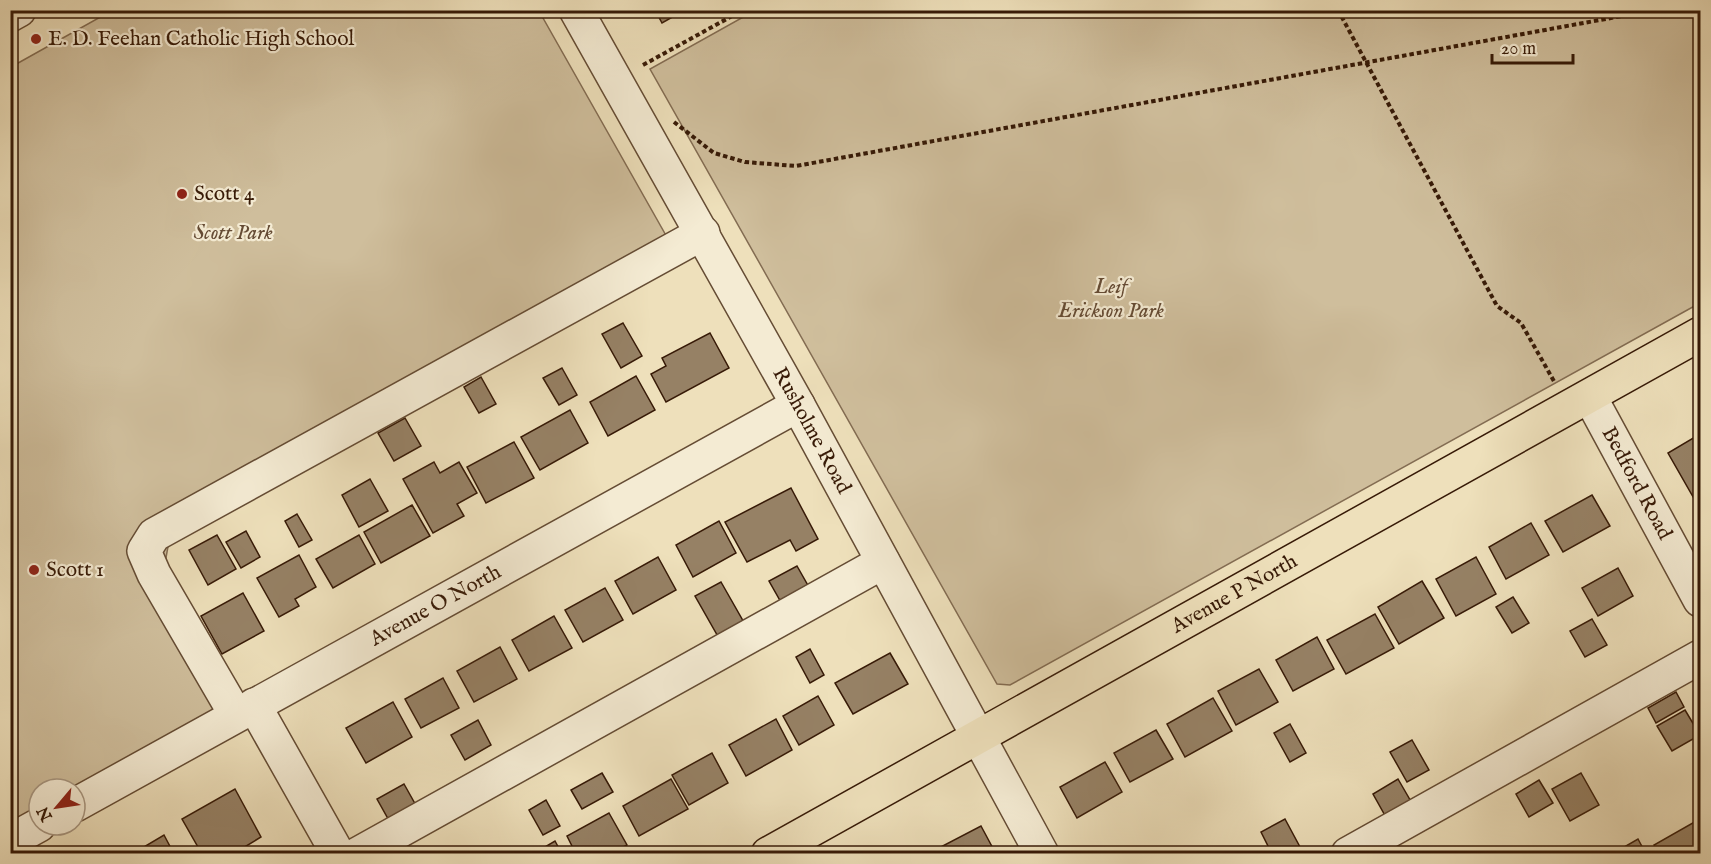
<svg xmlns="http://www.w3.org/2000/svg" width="1711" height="864" font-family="'IM FELL English',serif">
<rect width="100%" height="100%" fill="#eee0bb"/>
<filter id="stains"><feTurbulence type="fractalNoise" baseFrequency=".00333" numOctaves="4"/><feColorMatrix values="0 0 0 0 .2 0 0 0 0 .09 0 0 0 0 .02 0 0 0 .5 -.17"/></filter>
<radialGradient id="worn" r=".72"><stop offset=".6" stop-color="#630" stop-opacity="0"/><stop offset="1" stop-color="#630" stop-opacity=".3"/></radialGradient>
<g fill="#cfbe9c" stroke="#836c52" stroke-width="1.5">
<path d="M 111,11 L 539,11 L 668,239 L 169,541 L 165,563 L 240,700 L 75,789 L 39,789 L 39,813 L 11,829 L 11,67 Z"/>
<path d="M 754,11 L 1700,11 L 1700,303 L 1010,685 L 997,684 L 650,69 Z"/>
</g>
<g fill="#968165" stroke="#371a07" stroke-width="1.5">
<path d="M 655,10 L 685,10 L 662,23 Z"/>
<path d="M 623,323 L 642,356 L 621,368 L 602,334 Z"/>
<path d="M 710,333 L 729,368 L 666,402 L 651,374 L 666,366 L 662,358 Z"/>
<path d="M 562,368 L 577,395 L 559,405 L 543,378 Z"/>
<path d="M 636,376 L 655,410 L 608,436 L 590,402 Z"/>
<path d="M 481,377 L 496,404 L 479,413 L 464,387 Z"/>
<path d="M 570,410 L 588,443 L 540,470 L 521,437 Z"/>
<path d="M 405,418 L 421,446 L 394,461 L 378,433 Z"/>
<path d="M 1700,434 L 1700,509 L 1668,453 Z"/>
<path d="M 514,442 L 534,478 L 486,503 L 467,467 Z"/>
<path d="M 434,462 L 440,473 L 459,462 L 477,493 L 457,504 L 464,516 L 433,533 L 403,479 Z"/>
<path d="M 370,479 L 388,511 L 359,527 L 342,495 Z"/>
<path d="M 791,488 L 818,539 L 796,551 L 790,540 L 747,562 L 725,522 Z"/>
<path d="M 1592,495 L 1610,526 L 1563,552 L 1545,521 Z"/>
<path d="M 412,505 L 430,536 L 381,563 L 364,532 Z"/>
<path d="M 297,514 L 312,540 L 299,547 L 285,521 Z"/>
<path d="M 719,521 L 736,553 L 693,577 L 676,545 Z"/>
<path d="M 1531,523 L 1549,555 L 1506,579 L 1489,547 Z"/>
<path d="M 246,531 L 260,557 L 241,568 L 226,542 Z"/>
<path d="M 217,535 L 236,569 L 208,585 L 189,550 Z"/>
<path d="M 359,535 L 375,564 L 333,588 L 316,559 Z"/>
<path d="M 299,555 L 316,587 L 295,599 L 299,606 L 279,617 L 257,578 Z"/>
<path d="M 658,557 L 676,590 L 633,614 L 615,581 Z"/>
<path d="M 1476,557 L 1496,594 L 1456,616 L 1436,579 Z"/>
<path d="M 797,566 L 810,589 L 782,604 L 769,581 Z"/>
<path d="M 1618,568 L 1633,596 L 1598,616 L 1582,588 Z"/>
<path d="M 1422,581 L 1444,618 L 1399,644 L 1378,607 Z"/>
<path d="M 721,582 L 746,626 L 720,640 L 695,596 Z"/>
<path d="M 605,588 L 623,620 L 583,642 L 565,610 Z"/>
<path d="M 243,593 L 264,631 L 222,654 L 201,616 Z"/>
<path d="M 1513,597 L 1529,623 L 1512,633 L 1496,607 Z"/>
<path d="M 1375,614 L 1394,648 L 1346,674 L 1327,640 Z"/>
<path d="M 554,616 L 572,648 L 529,671 L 512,640 Z"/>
<path d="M 1592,619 L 1607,645 L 1585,657 L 1570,631 Z"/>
<path d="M 1317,637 L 1334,669 L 1293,691 L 1276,660 Z"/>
<path d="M 500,647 L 517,679 L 474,702 L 457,671 Z"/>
<path d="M 810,649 L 824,675 L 810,683 L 796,657 Z"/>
<path d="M 890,653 L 908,684 L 853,714 L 835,683 Z"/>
<path d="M 1259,669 L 1278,702 L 1236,725 L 1218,691 Z"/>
<path d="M 443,678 L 459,708 L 421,728 L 405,699 Z"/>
<path d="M 1676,692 L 1684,707 L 1656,723 L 1648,708 Z"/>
<path d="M 818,696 L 834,725 L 799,745 L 783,716 Z"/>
<path d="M 1213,698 L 1232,731 L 1185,757 L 1167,724 Z"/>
<path d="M 393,702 L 412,737 L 366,763 L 346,728 Z"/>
<path d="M 1685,710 L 1700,735 L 1672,751 L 1657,726 Z"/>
<path d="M 776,719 L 792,750 L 746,776 L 729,745 Z"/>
<path d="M 478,720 L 491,745 L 465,760 L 451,735 Z"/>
<path d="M 1290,724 L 1306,753 L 1290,762 L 1274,733 Z"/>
<path d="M 1156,730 L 1173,759 L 1130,782 L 1114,753 Z"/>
<path d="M 1412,740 L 1429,770 L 1407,782 L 1390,752 Z"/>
<path d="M 712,753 L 728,783 L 689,805 L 672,775 Z"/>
<path d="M 1105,762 L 1122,792 L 1077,818 L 1060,787 Z"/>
<path d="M 602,773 L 613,792 L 582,809 L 571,790 Z"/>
<path d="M 1581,773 L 1599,805 L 1570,821 L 1552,789 Z"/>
<path d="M 671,779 L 688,809 L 639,836 L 623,806 Z"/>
<path d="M 1398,779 L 1413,805 L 1387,819 L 1373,794 Z"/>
<path d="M 1539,780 L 1553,803 L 1529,817 L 1516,794 Z"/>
<path d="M 404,784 L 418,809 L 391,824 L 377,799 Z"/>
<path d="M 235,789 L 261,837 L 233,854 L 202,854 L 182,819 Z"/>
<path d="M 546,800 L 560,826 L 543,835 L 529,810 Z"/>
<path d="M 609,813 L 627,845 L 611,854 L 576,854 L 567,836 Z"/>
<path d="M 1285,819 L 1300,847 L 1288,854 L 1272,854 L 1261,832 Z"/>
<path d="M 1698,820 L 1700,854 L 1659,854 L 1654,845 Z"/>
<path d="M 981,826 L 996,854 L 935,854 L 933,851 Z"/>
<path d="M 164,835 L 174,854 L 132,854 Z"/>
<path d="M 1638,839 L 1646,854 L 1612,854 Z"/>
<path d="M 555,841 L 562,854 L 533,854 Z"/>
</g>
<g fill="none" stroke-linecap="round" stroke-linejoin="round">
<g stroke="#654c34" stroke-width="36">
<g id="minor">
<path id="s1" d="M 576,10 L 798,405 L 1042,854"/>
<path d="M 10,15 L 19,10"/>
<path id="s2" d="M 1590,397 L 1700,600"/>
<path d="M 254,705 L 338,854"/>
<path d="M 236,715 L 154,574 L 144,551 L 154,535 L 703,233"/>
<path id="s3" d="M 75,805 L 798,405"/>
<path d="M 10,841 L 39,825"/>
<path d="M 358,854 L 883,562"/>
<path d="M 1348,854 L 1700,657"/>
</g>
</g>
<g stroke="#371a07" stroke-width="36">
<g id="major">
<path id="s4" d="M 768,854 L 1700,334"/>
</g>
</g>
<g stroke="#371a07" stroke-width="4" stroke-dasharray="4.5 3" stroke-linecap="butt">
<path d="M 1338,10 L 1497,306 L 1521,323 L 1555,383"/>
<path d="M 643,65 L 743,10"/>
<path d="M 674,122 L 714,153 L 745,162 L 796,166 L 1655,10"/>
</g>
<use href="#minor" stroke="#f4ebd3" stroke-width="33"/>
<use href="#major" stroke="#eee0bb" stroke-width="33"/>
</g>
<g fill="#8f2418" stroke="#f4ebd3" stroke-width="2">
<circle cx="36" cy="39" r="6"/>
<circle cx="182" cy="194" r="6"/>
<circle cx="34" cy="570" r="6"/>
</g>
<g text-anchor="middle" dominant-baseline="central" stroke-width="4.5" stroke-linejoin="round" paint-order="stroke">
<g font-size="21" fill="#371a07" stroke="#f4ebd3" text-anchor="start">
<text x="48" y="39">E. D. Feehan Catholic High School</text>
<text x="194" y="194">Scott 4</text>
<text x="46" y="570">Scott 1</text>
</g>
<g font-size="21" font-style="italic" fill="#654b34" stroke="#f4ebd3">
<text x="233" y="233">Scott Park</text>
<text x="1111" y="287">Leif<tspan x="1111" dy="24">Erickson Park</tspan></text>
</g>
<g font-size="21" fill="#371a07" stroke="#f4ebd3">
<text stroke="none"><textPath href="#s1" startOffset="482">Rusholme Road</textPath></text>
<text stroke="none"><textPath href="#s2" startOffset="98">Bedford Road</textPath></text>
<text stroke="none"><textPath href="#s4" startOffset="534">Avenue P North</textPath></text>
<text stroke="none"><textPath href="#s3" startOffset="412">Avenue O North</textPath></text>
</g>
</g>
<rect width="1711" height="864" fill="none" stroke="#eee0bb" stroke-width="36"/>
<rect x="12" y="12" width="1687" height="840" fill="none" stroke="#371a07" stroke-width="3"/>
<rect x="18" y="18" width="1675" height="828" fill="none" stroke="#371a07" stroke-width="1.5"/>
<g transform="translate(57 807) rotate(241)"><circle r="28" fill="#f4ebd3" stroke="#a89781" stroke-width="1.5"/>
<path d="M0-4.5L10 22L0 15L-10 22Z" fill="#8f2418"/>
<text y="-9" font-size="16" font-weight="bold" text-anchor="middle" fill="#371a07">N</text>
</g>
<path d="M1492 54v9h81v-9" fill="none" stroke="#371a07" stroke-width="3"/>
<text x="1501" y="54" font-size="18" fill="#371a07" stroke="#f4ebd3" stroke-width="4.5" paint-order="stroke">20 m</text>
<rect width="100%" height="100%" filter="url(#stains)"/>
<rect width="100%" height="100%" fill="url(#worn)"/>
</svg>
